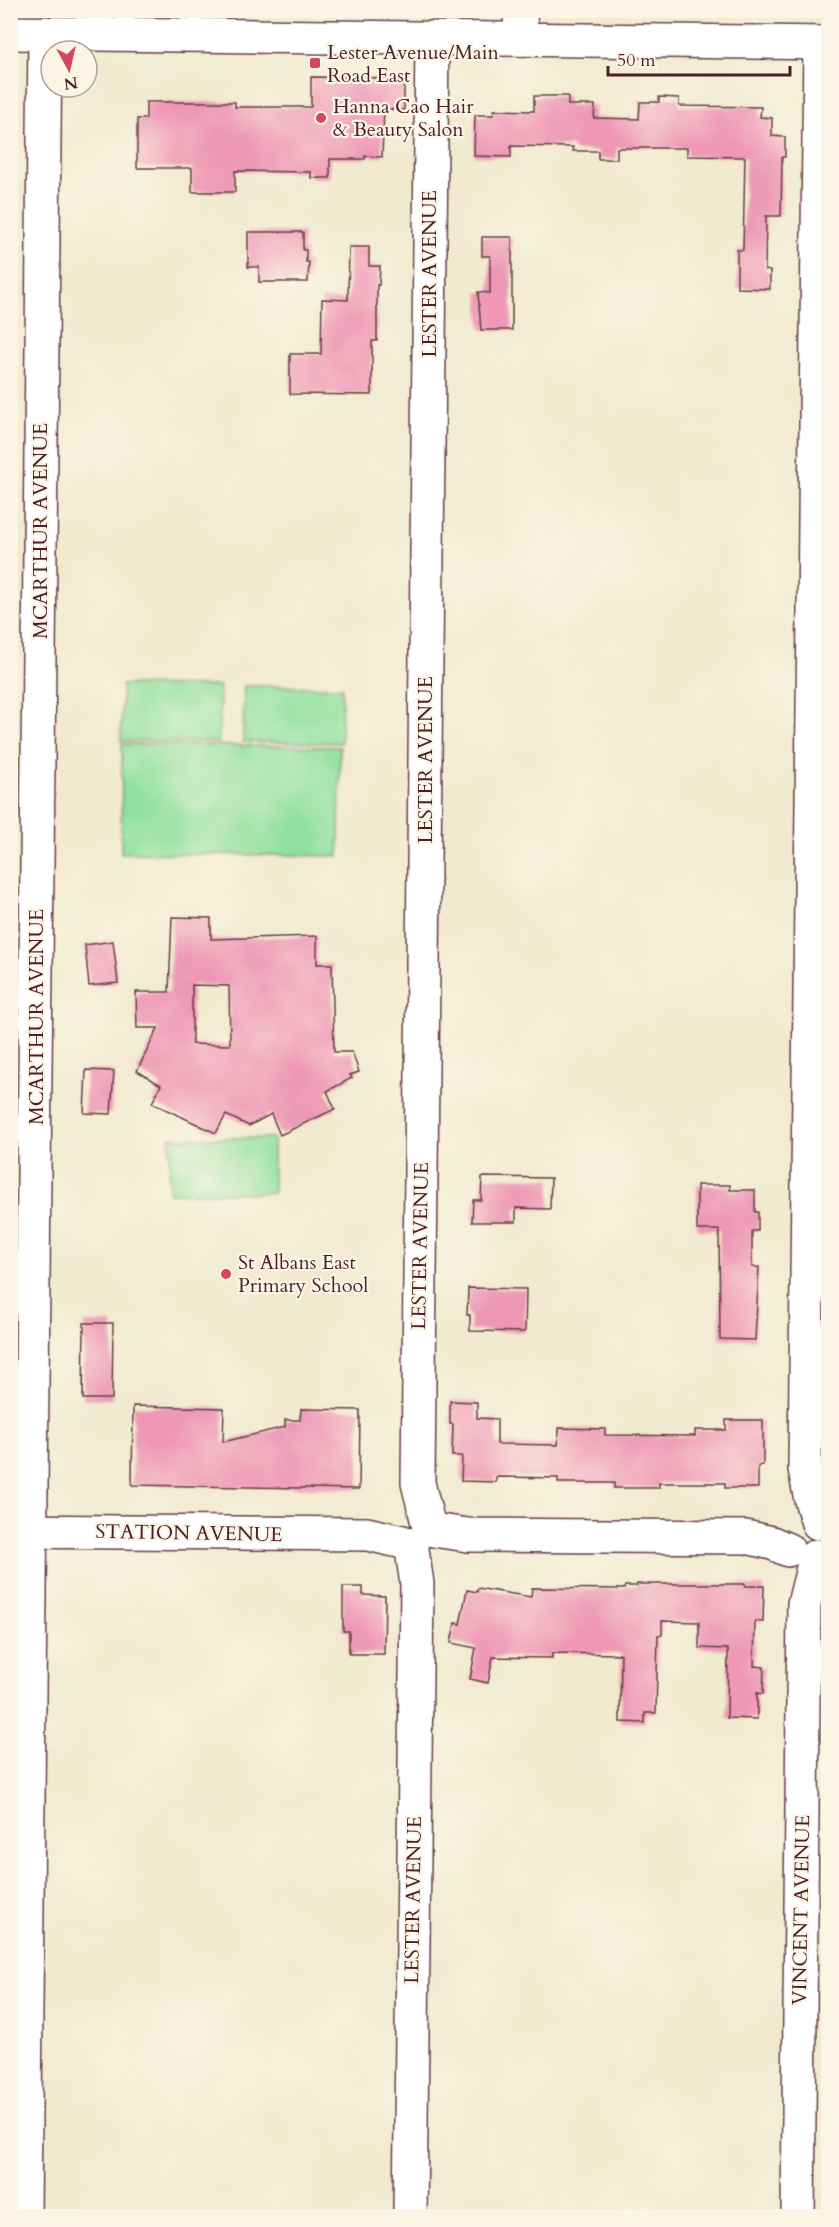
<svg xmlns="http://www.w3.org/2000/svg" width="839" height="2227" font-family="Cardo,serif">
<rect width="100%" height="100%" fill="#fcf5e5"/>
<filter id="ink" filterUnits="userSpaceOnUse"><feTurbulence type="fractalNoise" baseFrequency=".0167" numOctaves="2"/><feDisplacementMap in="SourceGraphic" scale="12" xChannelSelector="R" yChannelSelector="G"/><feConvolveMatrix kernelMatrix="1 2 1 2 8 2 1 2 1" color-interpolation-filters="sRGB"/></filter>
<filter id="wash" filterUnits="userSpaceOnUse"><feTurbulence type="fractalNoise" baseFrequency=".008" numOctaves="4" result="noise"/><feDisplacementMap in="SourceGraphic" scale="24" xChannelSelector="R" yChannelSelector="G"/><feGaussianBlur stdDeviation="1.35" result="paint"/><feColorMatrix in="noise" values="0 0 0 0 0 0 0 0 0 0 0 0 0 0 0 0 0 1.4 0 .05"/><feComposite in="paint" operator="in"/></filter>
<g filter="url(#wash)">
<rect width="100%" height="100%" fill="#f1eacf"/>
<g fill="#90e09f" stroke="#6d8065" stroke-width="1.5">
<path d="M 122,685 L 220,686 L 219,742 L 121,741 Z"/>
<path d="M 244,686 L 342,687 L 341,743 L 243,742 Z"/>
<path d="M 122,744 L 340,747 L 339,856 L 121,853 Z"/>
<path d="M 170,1138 L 273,1138 L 273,1193 L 169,1193 Z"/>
</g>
<g id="blocks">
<g fill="#ee98b5" fill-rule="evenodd">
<path d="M 311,77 L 394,78 L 404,88 L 404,110 L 384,109 L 382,157 L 365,156 L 365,159 L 330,159 L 330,178 L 311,178 L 311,172 L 235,171 L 235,192 L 192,192 L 192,168 L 137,168 L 137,119 L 146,119 L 146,102 L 235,102 L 235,107 L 311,107 Z"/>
<path d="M 534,96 L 568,96 L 568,105 L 595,105 L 594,118 L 639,119 L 640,102 L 659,102 L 659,97 L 679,98 L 679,106 L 761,107 L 760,117 L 772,118 L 772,136 L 785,137 L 785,157 L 782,157 L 781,216 L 766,216 L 765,270 L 770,271 L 770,289 L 737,288 L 737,250 L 743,250 L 745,157 L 687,156 L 687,148 L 617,148 L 617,159 L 598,159 L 598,151 L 573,151 L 573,147 L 511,146 L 511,157 L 474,156 L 475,115 L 494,115 L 494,110 L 534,111 Z"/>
<path d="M 248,232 L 303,232 L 303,250 L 306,250 L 306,262 L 309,262 L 308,282 L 259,282 L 259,267 L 248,267 Z"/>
<path d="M 482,237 L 512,237 L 512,330 L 481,330 L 478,292 L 490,293 L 490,256 L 482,256 Z"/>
<path d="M 349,247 L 369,247 L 369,266 L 380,266 L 379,285 L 377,285 L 377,341 L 372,341 L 372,395 L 290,394 L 290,354 L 321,354 L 322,299 L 348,300 Z"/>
<path d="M 172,917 L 211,918 L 211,939 L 317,936 L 317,964 L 332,964 L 334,1052 L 352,1052 L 359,1072 L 350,1075 L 352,1078 L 327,1091 L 335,1109 L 280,1135 L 271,1114 L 249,1126 L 226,1115 L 216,1133 L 152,1103 L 161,1085 L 137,1071 L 158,1028 L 137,1028 L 136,992 L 169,992 ZM 192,985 L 229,986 L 230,1045 L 192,1044 Z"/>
<path d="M 113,941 L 118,983 L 89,986 L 85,945 Z"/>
<path d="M 86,1070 L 114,1071 L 111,1114 L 84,1113 Z"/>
<path d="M 482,1177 L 551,1178 L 550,1209 L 516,1208 L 516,1222 L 472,1222 L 473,1200 L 481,1200 Z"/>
<path d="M 697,1185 L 730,1185 L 730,1190 L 755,1190 L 755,1212 L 758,1212 L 758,1231 L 752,1231 L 752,1267 L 759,1267 L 755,1340 L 720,1339 L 719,1230 L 697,1230 Z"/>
<path d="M 468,1288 L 526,1289 L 525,1332 L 470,1331 L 470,1315 L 467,1315 Z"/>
<path d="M 84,1323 L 113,1323 L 112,1399 L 83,1399 Z"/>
<path d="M 450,1401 L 477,1402 L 477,1418 L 497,1419 L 497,1444 L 558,1445 L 559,1428 L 605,1429 L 605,1435 L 695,1436 L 695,1430 L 726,1430 L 726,1420 L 763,1420 L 763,1465 L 758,1466 L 758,1488 L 725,1488 L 725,1483 L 659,1483 L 659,1488 L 614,1488 L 614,1483 L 558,1483 L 558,1478 L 496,1477 L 496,1482 L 461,1481 L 462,1456 L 452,1456 L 453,1424 L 450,1424 Z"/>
<path d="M 133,1406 L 224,1408 L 223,1442 L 285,1427 L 285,1420 L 300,1420 L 301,1409 L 360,1410 L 359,1489 L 132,1485 Z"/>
<path d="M 637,1584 L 745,1584 L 745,1586 L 764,1586 L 763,1622 L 755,1621 L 754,1666 L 764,1667 L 763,1694 L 757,1693 L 757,1719 L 727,1718 L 728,1649 L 699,1648 L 699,1622 L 662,1621 L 662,1635 L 658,1635 L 656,1713 L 645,1713 L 645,1723 L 620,1722 L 621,1654 L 552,1653 L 552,1658 L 493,1657 L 488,1683 L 470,1679 L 476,1648 L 451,1643 L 455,1623 L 460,1624 L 467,1590 L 477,1592 L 478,1588 L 531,1597 L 532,1588 L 624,1589 L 625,1586 L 637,1586 Z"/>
<path d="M 343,1587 L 363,1587 L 363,1595 L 385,1596 L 384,1654 L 349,1654 L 349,1631 L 343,1631 Z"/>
</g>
</g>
</g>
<g filter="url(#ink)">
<use href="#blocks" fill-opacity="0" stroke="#633d44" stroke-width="1.5"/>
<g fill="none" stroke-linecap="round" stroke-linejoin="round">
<g stroke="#633d44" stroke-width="36">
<g id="minor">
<path d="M 520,10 L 521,39"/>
<path d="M 428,1523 L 418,1483 L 432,38"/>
<path d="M 818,1523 L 811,1500 L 805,1469 L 820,43"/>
<path d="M 433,1530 L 468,1535 L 746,1537 L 772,1543 L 788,1550"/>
<path d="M 10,1531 L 367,1534 L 403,1542"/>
<path d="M 24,2216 L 45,33"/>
<path d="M 410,2216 L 417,1584 L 412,1550"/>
<path d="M 798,2216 L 804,1604 L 816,1556"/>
</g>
</g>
<g stroke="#633d44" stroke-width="36">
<path id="major" d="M 10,33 L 828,43"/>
</g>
<use href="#minor" stroke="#fff" stroke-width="33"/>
<use href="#major" stroke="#fff" stroke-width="33"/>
</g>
</g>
<g fill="#d1495b" stroke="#fcf5e5" stroke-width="2">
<rect x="309" y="57" width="12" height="12" rx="3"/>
<circle cx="321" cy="118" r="6"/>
<circle cx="226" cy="1274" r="6"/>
</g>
<g text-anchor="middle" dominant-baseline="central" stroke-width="4.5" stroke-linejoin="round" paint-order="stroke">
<g font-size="20" fill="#4a1f2b" stroke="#fcf5e5" text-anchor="start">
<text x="327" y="52">Lester Avenue/Main<tspan x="327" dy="23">Road East</tspan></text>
<text x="333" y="106">Hanna Cao Hair<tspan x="333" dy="23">&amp; Beauty Salon</tspan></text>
<text x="238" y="1262">St Albans East<tspan x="238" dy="23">Primary School</tspan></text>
</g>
<g font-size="20" fill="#4a1f2b" stroke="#fcf5e5">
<text transform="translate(429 274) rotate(-90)">LESTER AVENUE</text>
<text transform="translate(40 531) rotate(-90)">MCARTHUR AVENUE</text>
<text transform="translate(425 760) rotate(-90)">LESTER AVENUE</text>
<text transform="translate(36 1017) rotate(-90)">MCARTHUR AVENUE</text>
<text transform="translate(420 1246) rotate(-89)">LESTER AVENUE</text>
<text transform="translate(189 1533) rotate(1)">STATION AVENUE</text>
<text transform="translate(413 1900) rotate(-89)">LESTER AVENUE</text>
<text transform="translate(801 1910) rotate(-89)">VINCENT AVENUE</text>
</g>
</g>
<rect width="839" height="2227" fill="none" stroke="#fcf5e5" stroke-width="36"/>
<g transform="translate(69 69) rotate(172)"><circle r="28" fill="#fcf5e5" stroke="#b59f9b" stroke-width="1.5"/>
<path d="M0-4.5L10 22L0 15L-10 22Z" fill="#d1495b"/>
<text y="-9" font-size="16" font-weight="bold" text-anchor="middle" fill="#4a1f2b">N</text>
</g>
<path d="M608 66v9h182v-9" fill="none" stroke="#4a1f2b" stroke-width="3"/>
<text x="617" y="66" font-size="18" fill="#4a1f2b" stroke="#fcf5e5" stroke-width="4.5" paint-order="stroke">50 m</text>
</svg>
